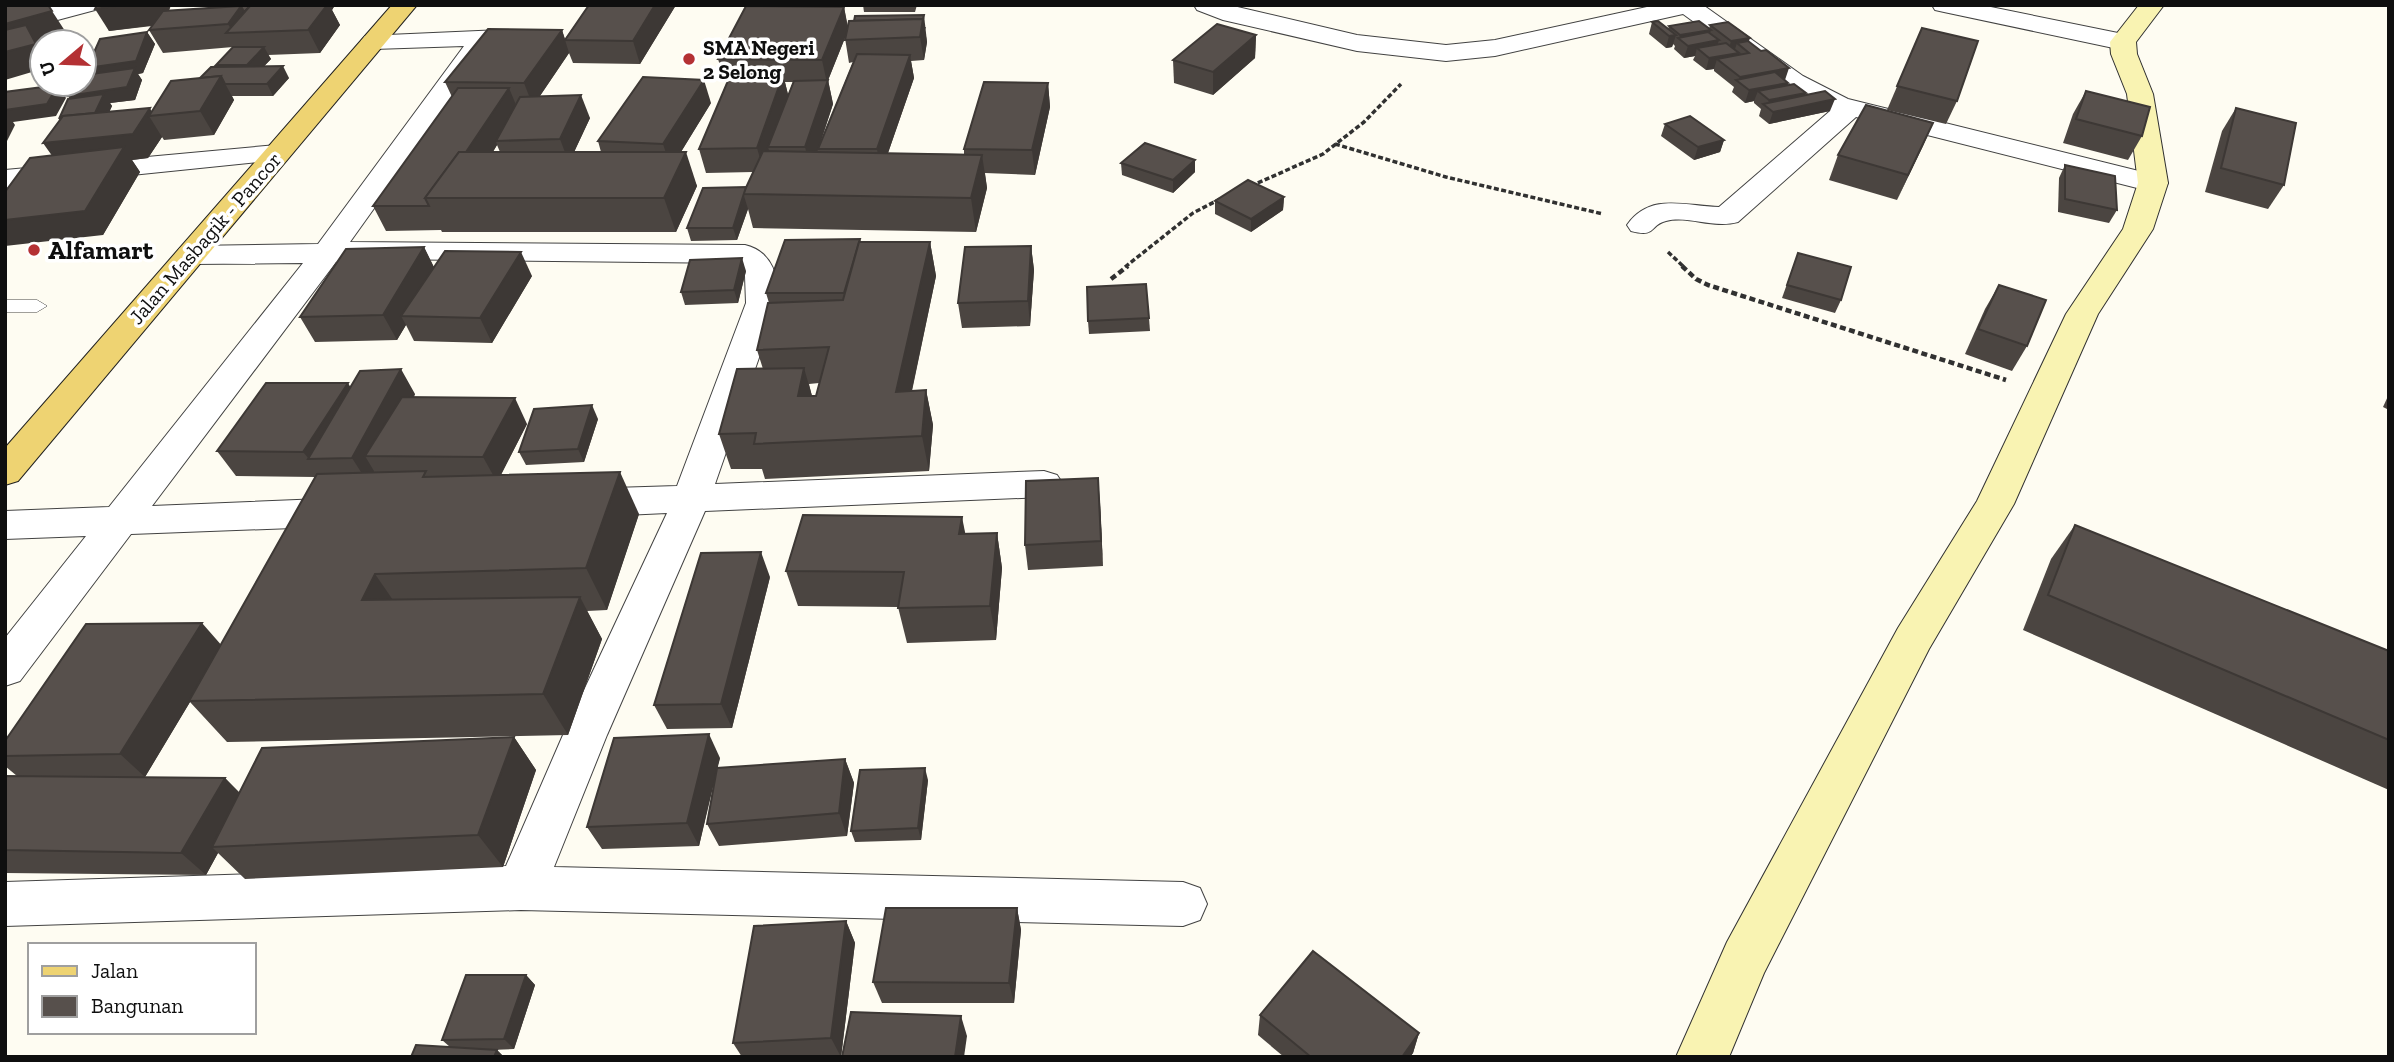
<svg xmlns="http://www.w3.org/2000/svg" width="2394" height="1062" font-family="'Zilla Slab',serif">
<rect width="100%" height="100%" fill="#fefcf2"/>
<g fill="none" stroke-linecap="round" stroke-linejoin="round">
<g stroke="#424242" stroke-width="1">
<path id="lane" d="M 5,300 L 37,300 L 47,306 L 37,312 L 5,312 Z"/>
</g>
<g stroke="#424242" stroke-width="2">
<g id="street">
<path d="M 57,5 L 98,5 L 95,10 L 5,34 L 5,19 Z"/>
<path d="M 1194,5 L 1229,5 L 1357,35 L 1446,45 L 1495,40 L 1656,5 L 1703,5 L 1803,76 L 1848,99 L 2163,177 L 2168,183 L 2163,189 L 2153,192 L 1856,117 L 1738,222 C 1713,229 1688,215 1666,221 C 1649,225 1657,238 1631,231 L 1627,225 C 1650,192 1685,206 1719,207 L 1830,111 L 1785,88 L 1683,14 L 1495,56 L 1446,61 L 1357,51 L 1223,20 L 1197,10 Z"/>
<path d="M 1932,5 L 1981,5 L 2123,34 L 2132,37 L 2136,42 L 2132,47 L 2123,50 L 1944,12 L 1935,10 Z"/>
<path d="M 501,30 L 510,33 L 514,38 L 510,43 L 490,46 L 350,242 L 745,245 C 772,251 780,278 778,303 L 715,484 L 1044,471 L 1057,475 L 1063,484 L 1057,493 L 1044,497 L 705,511 L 607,735 L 554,867 L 1183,882 L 1200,888 L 1207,904 L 1200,920 L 1183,926 L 521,910 L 5,926 L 5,882 L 506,866 L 563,735 L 667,513 L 581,517 L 568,513 L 562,503 L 568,493 L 581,489 L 677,486 L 746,303 L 745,276 L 737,263 L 379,259 L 336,262 L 152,506 L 346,498 L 359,502 L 365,512 L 359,522 L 346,526 L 131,534 L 20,681 L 5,686 L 5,638 L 86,536 L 5,539 L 5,511 L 109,507 L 303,263 L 191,264 L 180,262 L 175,255 L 180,248 L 191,246 L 318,244 L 464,46 L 374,49 L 365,46 L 361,41 L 365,36 Z"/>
<path d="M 277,145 L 287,147 L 291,153 L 287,159 L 5,188 L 5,170 Z"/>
</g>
</g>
<g stroke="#313131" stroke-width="2">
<path id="secondary" d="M 2139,5 L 2164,5 L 2136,42 L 2137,54 L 2153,94 L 2168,183 L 2153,229 L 2098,314 L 2014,504 L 1929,649 L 1764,973 L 1729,1057 L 1676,1057 L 1727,942 L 1898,628 L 1977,501 L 2066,314 L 2123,229 L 2138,183 L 2127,94 L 2111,54 L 2110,42 Z"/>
</g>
<g stroke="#202020" stroke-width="2">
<path id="primary" d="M 392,5 L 417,5 L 18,481 L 5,485 L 5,448 Z"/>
</g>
<g stroke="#313131" stroke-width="3.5" stroke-dasharray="5 2.5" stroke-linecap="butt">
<path d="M 1335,144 L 1446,177 L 1603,214"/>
<path d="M 1251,186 L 1323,154 L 1364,122 L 1401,84"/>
<path d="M 1668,252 L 1684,267"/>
<path d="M 1125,267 L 1193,213 L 1220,199"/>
</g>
<g stroke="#313131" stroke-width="4.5" stroke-dasharray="6 3.5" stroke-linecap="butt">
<path d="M 1682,266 L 1696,279 L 1708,285 L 2006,380"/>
<path d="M 1111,279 L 1128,266"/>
</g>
<use href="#lane" fill="#fff" fill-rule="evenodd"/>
<use href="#street" fill="#fff" fill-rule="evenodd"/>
<use href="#secondary" fill="#f9f3b2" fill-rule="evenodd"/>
<use href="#primary" fill="#eed372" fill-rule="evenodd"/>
</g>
<g fill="#4b4541" fill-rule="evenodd">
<path d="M 97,5 L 171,5 L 169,11 L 216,7 L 217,5 L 335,5 L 332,10 L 340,25 L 320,53 L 268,55 L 271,59 L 264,66 L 289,78 L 273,96 L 232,96 L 234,100 L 214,135 L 164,140 L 162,137 L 148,158 L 132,160 L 140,172 L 103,235 L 52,155 L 60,120 L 59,119 L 70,99 L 68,96 L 91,74 L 87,68 L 147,32 L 155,44 L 143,73 L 138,74 L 142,80 L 135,100 L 110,103 L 112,106 L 109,112 L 152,111 L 217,67 L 216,65 L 233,47 L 163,53 L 149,30 L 152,26 L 109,31 Z"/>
<path d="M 589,5 L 676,5 L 640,64 L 573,63 L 569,53 L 540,96 L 590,118 L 574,152 L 601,152 L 598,141 L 711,103 L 681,152 L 697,186 L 676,232 L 442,232 L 441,230 L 386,231 L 373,206 L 452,97 L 445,82 L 562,30 L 565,39 ZM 497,145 L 500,152 L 493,152 Z"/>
<path d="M 771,5 L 834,5 L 833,7 L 844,7 L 848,27 L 926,27 L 925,30 L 927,42 L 924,60 L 911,61 L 914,78 L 888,153 L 964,154 L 964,149 L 1048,83 L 1050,107 L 1035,175 L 985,173 L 987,188 L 976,232 L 753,228 L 748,209 L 737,240 L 691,241 L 687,228 L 746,187 L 753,172 L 706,173 L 699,149 L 727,82 L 725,82 L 718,59 L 772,7 ZM 845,38 L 849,63 L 853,62 L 819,147 L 833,104 L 828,80 ZM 785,82 L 793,82 L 788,95 Z"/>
<path d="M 863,5 L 917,5 L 915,12 L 864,12 Z"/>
<path d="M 1652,22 L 1668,29 L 1669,26 L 1709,29 L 1710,25 L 1748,42 L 1788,83 L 1788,85 L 1806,93 L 1805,95 L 1830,111 L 1769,124 L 1759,116 L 1761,109 L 1754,103 L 1754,101 L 1745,103 L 1732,92 L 1734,87 L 1714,71 L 1714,69 L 1706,70 L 1693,60 L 1695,56 L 1684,58 L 1674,49 L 1675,46 L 1673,44 L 1672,47 L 1666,48 L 1649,34 Z"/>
<path d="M 1922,28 L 1957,101 L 1946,124 L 1887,110 Z"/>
<path d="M 1256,35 L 1255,58 L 1213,95 L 1174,83 L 1173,60 Z"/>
<path d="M 2086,91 L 2142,136 L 2128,160 L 2063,143 L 2073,114 Z"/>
<path d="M 2236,108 L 2284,185 L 2268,209 L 2205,192 L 2222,131 Z"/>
<path d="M 1933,123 L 1897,200 L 1829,180 L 1838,155 Z"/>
<path d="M 1665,124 L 1724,140 L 1720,152 L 1694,160 L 1661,136 Z"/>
<path d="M 1195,160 L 1195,172 L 1173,193 L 1122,175 L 1121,163 Z"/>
<path d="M 2065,165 L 2117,210 L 2109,223 L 2058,212 L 2059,178 Z"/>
<path d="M 1284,197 L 1283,210 L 1251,232 L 1215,214 L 1215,201 Z"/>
<path d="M 860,239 L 861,242 L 930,242 L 936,276 L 912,391 L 926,390 L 933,425 L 929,471 L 765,479 L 762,469 L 731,469 L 719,434 L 763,369 L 757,350 L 769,303 L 766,293 ZM 819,383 L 816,396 L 812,396 L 809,384 Z"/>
<path d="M 1031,246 L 1034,270 L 1030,326 L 962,328 L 958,303 Z"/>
<path d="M 424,247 L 434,267 L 532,276 L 492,343 L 414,341 L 406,325 L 397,340 L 315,342 L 300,317 Z"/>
<path d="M 1798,253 L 1841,300 L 1835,313 L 1782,298 Z"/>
<path d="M 746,271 L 738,303 L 685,305 L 681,292 Z"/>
<path d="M 1999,285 L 2027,346 L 2012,371 L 1965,354 L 1985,309 Z"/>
<path d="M 1149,318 L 1150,331 L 1089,334 L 1088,321 Z"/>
<path d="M 350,387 L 415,394 L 414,397 L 527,424 L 501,475 L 639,514 L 607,610 L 587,611 L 602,639 L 568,735 L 227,742 L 190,702 L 145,777 L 225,778 L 239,793 L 514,737 L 536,770 L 503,867 L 245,879 L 218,853 L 206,875 L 5,873 L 5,776 L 17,776 L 5,766 L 5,741 L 221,645 L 316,477 L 236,476 L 217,451 Z"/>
<path d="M 2389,394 L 2389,410 L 2383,407 Z"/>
<path d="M 598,419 L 584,462 L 526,465 L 519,452 Z"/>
<path d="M 1100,503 L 1103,566 L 1028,570 L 1025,545 Z"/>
<path d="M 2075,525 L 2389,651 L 2389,790 L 2023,630 L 2051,559 Z"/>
<path d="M 997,533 L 1002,568 L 996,640 L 907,643 L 898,607 L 798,606 L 786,571 L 965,534 Z"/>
<path d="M 770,577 L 732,728 L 667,729 L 654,705 Z"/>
<path d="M 720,758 L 717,768 L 845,759 L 854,783 L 847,836 L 719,846 L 707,824 L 715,776 L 699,846 L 602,849 L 587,827 Z"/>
<path d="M 928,780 L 921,840 L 855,842 L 851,831 Z"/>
<path d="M 1017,908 L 1021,930 L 1014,1003 L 882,1003 L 873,982 Z"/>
<path d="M 846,921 L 855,943 L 841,1057 L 742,1057 L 733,1043 Z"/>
<path d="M 526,975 L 535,985 L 514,1049 L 491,1050 L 497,1050 L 504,1057 L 411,1057 L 450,1047 L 442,1040 Z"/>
<path d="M 1260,1015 L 1419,1033 L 1413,1053 L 1410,1057 L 1284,1057 L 1258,1035 Z"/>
</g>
<g fill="#3d3835">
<path d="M 122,5 L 171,5 L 162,24 L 109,31 L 95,9 Z"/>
<path d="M 322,5 L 335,5 L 332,10 L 340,25 L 320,53 L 308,30 Z"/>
<path d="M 655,5 L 676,5 L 640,64 L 633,41 Z"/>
<path d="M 241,6 L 244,12 L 233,33 L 228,24 Z"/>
<path d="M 844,7 L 848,30 L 827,83 L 822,60 Z"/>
<path d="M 52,11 L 67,34 L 37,42 L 42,49 L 42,69 L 5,80 L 5,24 Z"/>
<path d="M 924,15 L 927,42 L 924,60 L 920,37 Z"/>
<path d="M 562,30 L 569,53 L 533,106 L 524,83 Z"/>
<path d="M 1711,30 L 1707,42 L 1679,39 L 1680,35 Z"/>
<path d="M 147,32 L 155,44 L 143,73 L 138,74 L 142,80 L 135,100 L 110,103 L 112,106 L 103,126 L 68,131 L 59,119 L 76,108 L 68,96 L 95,80 L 87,68 Z"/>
<path d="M 1256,35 L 1255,58 L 1213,95 L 1213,72 Z"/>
<path d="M 1676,35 L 1672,47 L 1666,48 L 1669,36 Z"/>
<path d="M 1750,38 L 1746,50 L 1737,43 L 1734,52 L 1728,53 L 1731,41 Z"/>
<path d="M 1719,40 L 1715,52 L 1697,48 L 1695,56 L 1684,58 L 1688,46 Z"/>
<path d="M 264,47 L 271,59 L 254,77 L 247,65 Z"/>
<path d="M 1739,53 L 1735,65 L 1717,59 L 1714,69 L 1706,70 L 1709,58 Z"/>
<path d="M 910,55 L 914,78 L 881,173 L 877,149 Z"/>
<path d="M 283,66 L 289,78 L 273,96 L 267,84 Z"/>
<path d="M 1789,68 L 1785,80 L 1738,81 L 1740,77 Z"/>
<path d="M 783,75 L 789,98 L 768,147 L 770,154 L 764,172 L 757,148 Z"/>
<path d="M 221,76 L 234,100 L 214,135 L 200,111 Z"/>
<path d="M 704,80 L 711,103 L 671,168 L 663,144 Z"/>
<path d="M 828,80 L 833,104 L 811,171 L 805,147 Z"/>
<path d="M 1048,83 L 1050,107 L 1035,175 L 1032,150 Z"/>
<path d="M 1788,83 L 1784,95 L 1758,91 L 1754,101 L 1745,103 L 1749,90 Z"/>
<path d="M 58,85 L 66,98 L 56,116 L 13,122 L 15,125 L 5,145 L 5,110 Z"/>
<path d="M 509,88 L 519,112 L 496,141 L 497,145 L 463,198 L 435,198 Z"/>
<path d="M 1806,93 L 1802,105 L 1767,107 L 1769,100 Z"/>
<path d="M 581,95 L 590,118 L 569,163 L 560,139 Z"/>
<path d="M 1835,99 L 1830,111 L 1769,124 L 1773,112 Z"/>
<path d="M 150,108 L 154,116 L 149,116 L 162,137 L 148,158 L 132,160 L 140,172 L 103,235 L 5,246 L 5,220 L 60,167 L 43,143 Z"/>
<path d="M 1933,123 L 1923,146 L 1897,200 L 1908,175 Z"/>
<path d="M 1724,140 L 1720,152 L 1694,160 L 1698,147 Z"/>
<path d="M 686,152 L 697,186 L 676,232 L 664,198 Z"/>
<path d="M 982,155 L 987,188 L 976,232 L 971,198 Z"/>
<path d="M 1195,160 L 1195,172 L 1173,193 L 1173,180 Z"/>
<path d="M 744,196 L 748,209 L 737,240 L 733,228 Z"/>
<path d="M 1284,197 L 1283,210 L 1251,232 L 1251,219 Z"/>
<path d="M 930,242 L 936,276 L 904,427 L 896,392 Z"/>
<path d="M 1031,246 L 1034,270 L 1030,326 L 1028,301 Z"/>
<path d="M 424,247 L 436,272 L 401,316 L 406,325 L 397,340 L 383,315 Z"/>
<path d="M 521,252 L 532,276 L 492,343 L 480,318 Z"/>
<path d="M 742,258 L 746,271 L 738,303 L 734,290 Z"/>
<path d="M 804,368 L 814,403 L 798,396 Z"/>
<path d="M 401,369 L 415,394 L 382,456 L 365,456 L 374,471 L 368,483 L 352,458 Z"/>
<path d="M 348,383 L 363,408 L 309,459 L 303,452 Z"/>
<path d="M 926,390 L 933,425 L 929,471 L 922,436 Z"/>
<path d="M 515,398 L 527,424 L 497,482 L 483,457 Z"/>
<path d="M 592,405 L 598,419 L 584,462 L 578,449 Z"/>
<path d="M 620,472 L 639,514 L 607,610 L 586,568 Z"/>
<path d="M 1098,478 L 1100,503 L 1103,566 L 1101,541 Z"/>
<path d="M 962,517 L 969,552 L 959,534 Z"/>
<path d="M 997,533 L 1002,568 L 996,640 L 990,606 Z"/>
<path d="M 761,552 L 770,577 L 732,728 L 721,704 Z"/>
<path d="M 375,574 L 404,616 L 362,600 Z"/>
<path d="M 580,597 L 602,639 L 568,735 L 543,694 Z"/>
<path d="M 202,623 L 223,647 L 189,701 L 190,702 L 145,777 L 120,754 Z"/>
<path d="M 709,734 L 720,758 L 699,846 L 687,823 Z"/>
<path d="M 514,737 L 536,770 L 503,867 L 478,835 Z"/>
<path d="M 845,759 L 854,783 L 847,836 L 839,813 Z"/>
<path d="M 925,768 L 928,780 L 921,840 L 918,828 Z"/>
<path d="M 225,778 L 248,801 L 212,847 L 218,853 L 206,875 L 181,853 Z"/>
<path d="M 1017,908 L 1021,930 L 1014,1003 L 1009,983 Z"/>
<path d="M 846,921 L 855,943 L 841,1057 L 831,1038 Z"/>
<path d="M 526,975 L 535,985 L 514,1049 L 504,1039 Z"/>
<path d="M 961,1016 L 967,1036 L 964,1057 L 955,1057 Z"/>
<path d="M 1419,1033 L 1413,1053 L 1410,1057 L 1402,1057 Z"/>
<path d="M 497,1050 L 504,1057 L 494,1057 Z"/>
</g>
<g fill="#57504c" stroke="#3d3835" stroke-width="2">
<path d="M 6,5 L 48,5 L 52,11 L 5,24 Z"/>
<path d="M 97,5 L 122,5 L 95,9 Z"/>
<path d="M 217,5 L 261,5 L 250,6 L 244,12 L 241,6 L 216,7 Z"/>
<path d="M 327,5 L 308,30 L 226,33 L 250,6 Z"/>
<path d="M 589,5 L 655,5 L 633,41 L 565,40 Z"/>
<path d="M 241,6 L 228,24 L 149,30 L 163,11 Z"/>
<path d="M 746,6 L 844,7 L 822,60 L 718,59 Z"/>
<path d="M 924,15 L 923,19 L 854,21 L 855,16 Z"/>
<path d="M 923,19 L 920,37 L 845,40 L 849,21 Z"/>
<path d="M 1658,21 L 1676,35 L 1669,36 L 1652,22 Z"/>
<path d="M 1699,21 L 1711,30 L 1680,35 L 1669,26 Z"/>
<path d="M 1728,22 L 1750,38 L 1731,41 L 1710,25 Z"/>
<path d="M 1217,24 L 1256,35 L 1213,72 L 1173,60 Z"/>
<path d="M 26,25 L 36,44 L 5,52 L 5,30 Z"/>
<path d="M 1922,28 L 1978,41 L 1957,101 L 1897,86 Z"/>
<path d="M 488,29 L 562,30 L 524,83 L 445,82 Z"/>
<path d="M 147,32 L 136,61 L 87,68 L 100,39 Z"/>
<path d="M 1708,32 L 1719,40 L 1688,46 L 1678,38 Z"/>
<path d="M 1748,41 L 1761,51 L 1766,50 L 1789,68 L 1740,77 L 1717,59 L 1749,53 L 1737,43 Z"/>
<path d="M 1726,43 L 1739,53 L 1709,58 L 1697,48 Z"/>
<path d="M 233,47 L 264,47 L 247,65 L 216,65 Z"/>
<path d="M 857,54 L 910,55 L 877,149 L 818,149 Z"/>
<path d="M 283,66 L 267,84 L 225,84 L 221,76 L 200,78 L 211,67 Z"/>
<path d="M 135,68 L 127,87 L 68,96 L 73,84 L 84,84 L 84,75 Z"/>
<path d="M 1775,72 L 1788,83 L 1749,90 L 1736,80 Z"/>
<path d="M 783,75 L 757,148 L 699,149 L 730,76 Z"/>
<path d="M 221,76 L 200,111 L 149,116 L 171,81 Z"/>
<path d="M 643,77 L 704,80 L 663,144 L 598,141 Z"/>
<path d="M 828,80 L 805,147 L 768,147 L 794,81 Z"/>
<path d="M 984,82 L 1048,83 L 1032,150 L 964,149 Z"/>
<path d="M 1794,84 L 1806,93 L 1769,100 L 1758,91 Z"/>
<path d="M 58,85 L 47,104 L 5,110 L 5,92 Z"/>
<path d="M 458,88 L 509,88 L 466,152 L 459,152 L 425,198 L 429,206 L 373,206 Z"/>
<path d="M 1825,91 L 1835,99 L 1773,112 L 1763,104 Z"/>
<path d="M 2086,91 L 2150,107 L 2142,136 L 2076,119 Z"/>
<path d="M 104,94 L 95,113 L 63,116 L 59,119 L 68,99 Z"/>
<path d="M 581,95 L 560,139 L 496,141 L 520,97 Z"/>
<path d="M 1866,105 L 1933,123 L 1908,175 L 1838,155 Z"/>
<path d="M 150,108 L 133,134 L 43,143 L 63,116 Z"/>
<path d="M 2236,108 L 2296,123 L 2284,185 L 2221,168 Z"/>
<path d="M 1690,116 L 1724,140 L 1698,147 L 1665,124 Z"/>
<path d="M 1145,143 L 1195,160 L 1173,180 L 1121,163 Z"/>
<path d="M 124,147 L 85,211 L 5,220 L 5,192 L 30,158 Z"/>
<path d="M 763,151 L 982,155 L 971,198 L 743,194 Z"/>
<path d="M 459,152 L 686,152 L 664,198 L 425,198 Z"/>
<path d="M 2065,165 L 2115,176 L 2117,210 L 2065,199 Z"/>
<path d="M 1248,180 L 1284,197 L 1251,219 L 1215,201 Z"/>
<path d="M 746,187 L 733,228 L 687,228 L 703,188 Z"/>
<path d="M 860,239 L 844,293 L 766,293 L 785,240 Z"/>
<path d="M 859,242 L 930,242 L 896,392 L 926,390 L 922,436 L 754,444 L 756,433 L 719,434 L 737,369 L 804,368 L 798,396 L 816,396 L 829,347 L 757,350 L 768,303 L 843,300 Z"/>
<path d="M 1031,246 L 1028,301 L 958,303 L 965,247 Z"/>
<path d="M 424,247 L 383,315 L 300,317 L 346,249 Z"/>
<path d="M 445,251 L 521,252 L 480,318 L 401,316 Z"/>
<path d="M 1798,253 L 1851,267 L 1841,300 L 1787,285 Z"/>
<path d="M 742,258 L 734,290 L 681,292 L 690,260 Z"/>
<path d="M 1146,284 L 1149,318 L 1088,321 L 1087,287 Z"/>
<path d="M 1999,285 L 2046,300 L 2027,346 L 1978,329 Z"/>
<path d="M 401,369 L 352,458 L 308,459 L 360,371 Z"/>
<path d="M 266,383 L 348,383 L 303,452 L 217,451 Z"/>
<path d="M 402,397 L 515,398 L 483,457 L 365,456 Z"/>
<path d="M 592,405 L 578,449 L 519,452 L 534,409 Z"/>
<path d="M 426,471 L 423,477 L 620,472 L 586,568 L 375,574 L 362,600 L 580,597 L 543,694 L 189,701 L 317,474 Z"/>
<path d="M 1098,478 L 1101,541 L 1025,545 L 1026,481 Z"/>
<path d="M 803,515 L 962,517 L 959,534 L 997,533 L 990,606 L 898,608 L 904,572 L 786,571 Z"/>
<path d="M 2075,525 L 2389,651 L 2389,740 L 2048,595 Z"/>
<path d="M 761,552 L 721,704 L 654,705 L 701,553 Z"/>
<path d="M 202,623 L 120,754 L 5,756 L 5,741 L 86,624 Z"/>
<path d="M 709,734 L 687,823 L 587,827 L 614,738 Z"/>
<path d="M 514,737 L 478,835 L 212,847 L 262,748 Z"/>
<path d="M 845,759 L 839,813 L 707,824 L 717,768 Z"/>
<path d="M 925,768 L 918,828 L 851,831 L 860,770 Z"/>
<path d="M 5,776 L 225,778 L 181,853 L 5,850 Z"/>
<path d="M 886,908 L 1017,908 L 1009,983 L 873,982 Z"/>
<path d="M 846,921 L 831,1038 L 733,1043 L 754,926 Z"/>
<path d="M 1313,951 L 1419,1033 L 1402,1057 L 1311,1057 L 1260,1015 Z"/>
<path d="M 466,975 L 526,975 L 504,1039 L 442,1040 Z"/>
<path d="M 851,1012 L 961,1016 L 955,1057 L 842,1057 Z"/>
<path d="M 416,1045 L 497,1050 L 494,1057 L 411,1057 Z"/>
</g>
<g fill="#b43134" stroke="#fff" stroke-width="2.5">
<circle cx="689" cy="59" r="7"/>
<circle cx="34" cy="250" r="7"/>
</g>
<g text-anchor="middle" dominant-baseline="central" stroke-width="7" stroke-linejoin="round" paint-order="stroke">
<g font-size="21" font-weight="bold" fill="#0f0f0f" stroke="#fff" text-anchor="start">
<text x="703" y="47">SMA Negeri<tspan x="703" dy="24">2 Selong</tspan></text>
</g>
<g font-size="21" fill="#0f0f0f" stroke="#fff">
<text transform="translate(205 238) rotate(-49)">Jalan Masbagik - Pancor</text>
</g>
<g font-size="26" font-weight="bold" fill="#0f0f0f" stroke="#fff" text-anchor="start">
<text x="48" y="250">Alfamart</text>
</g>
</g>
<rect width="2394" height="1062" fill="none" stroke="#0f0f0f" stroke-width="14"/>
<rect x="28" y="943" width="228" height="91" fill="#ffffff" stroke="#9f9f9f" stroke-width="2"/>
<rect x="42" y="966" width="35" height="10" fill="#eed372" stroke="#9f9f9f" stroke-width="2"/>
<text x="91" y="978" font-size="21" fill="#0f0f0f">Jalan</text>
<rect x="42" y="996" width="35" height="21" fill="#57504c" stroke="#9f9f9f" stroke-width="2"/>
<text x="91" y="1013" font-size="21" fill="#0f0f0f">Bangunan</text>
<g transform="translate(63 63) rotate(251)"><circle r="33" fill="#ffffff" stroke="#9f9f9f" stroke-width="2"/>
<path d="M0-5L12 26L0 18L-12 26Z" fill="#b43134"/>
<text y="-10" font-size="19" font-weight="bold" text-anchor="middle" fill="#0f0f0f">U</text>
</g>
</svg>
